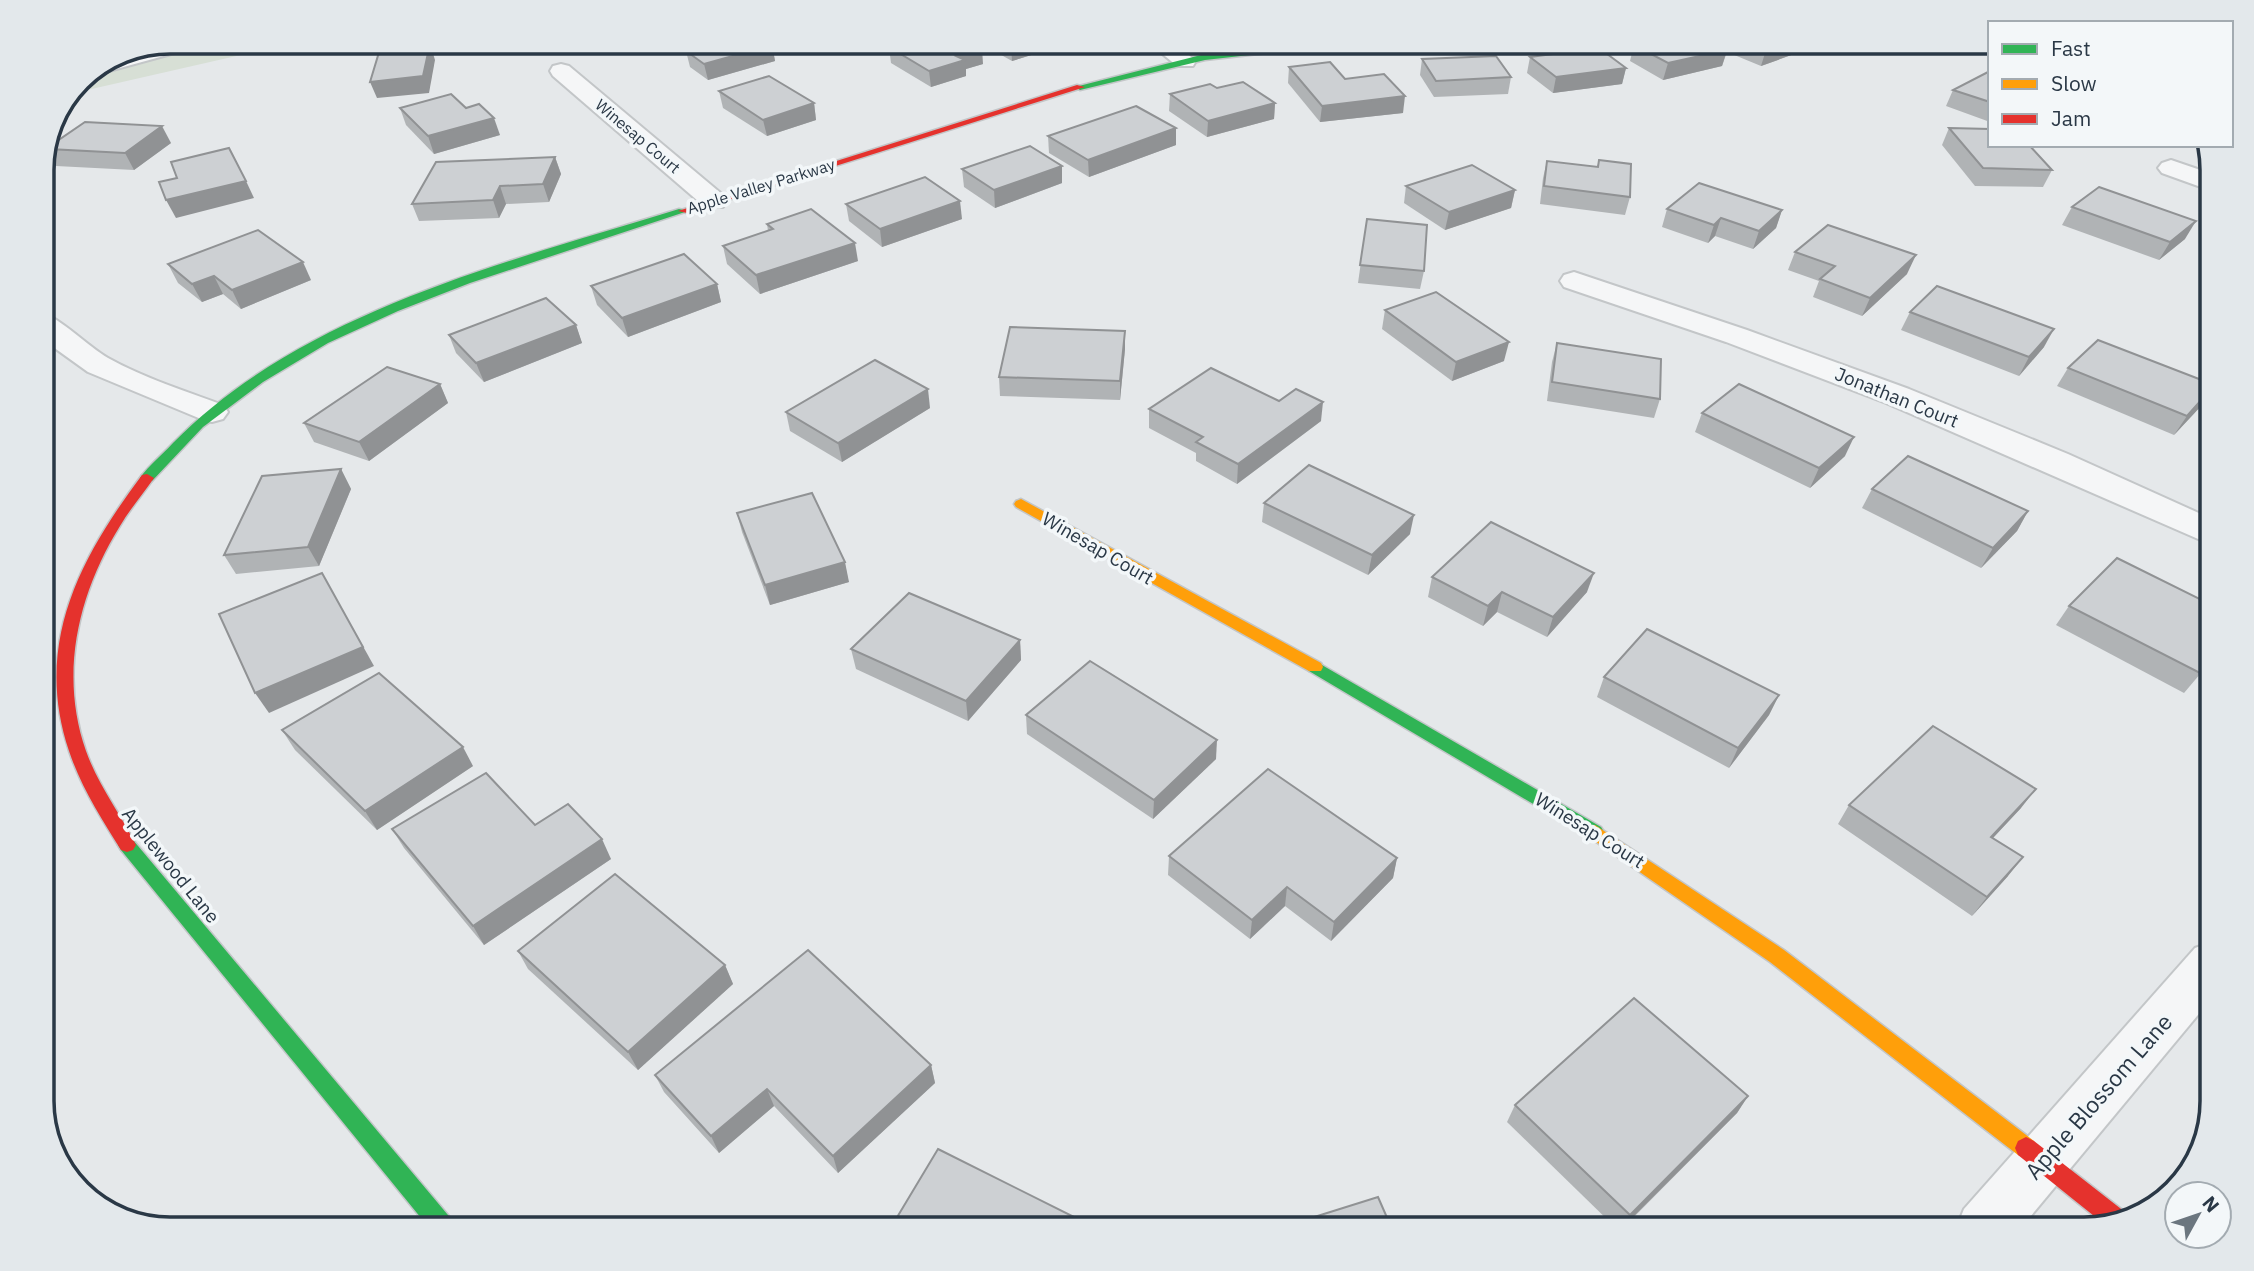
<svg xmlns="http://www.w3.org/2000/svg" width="2254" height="1271" font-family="'IBM Plex Sans',sans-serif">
<rect width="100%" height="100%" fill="#e5e8ea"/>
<path fill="#d7dfd5" d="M 171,42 L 298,42 L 74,93 C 90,57 135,49 171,42 Z"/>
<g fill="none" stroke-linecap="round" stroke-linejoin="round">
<g stroke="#c3c6c8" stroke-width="4">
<path id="lane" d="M 191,42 L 215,42 L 98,74 L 88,74 L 103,64 Z"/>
</g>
<g stroke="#c3c6c8" stroke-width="4">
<g id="street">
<path d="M 1148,42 L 1173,42 L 1196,61 L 1193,66 L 1177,66 Z"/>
<path d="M 561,64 L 569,66 L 723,195 L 727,201 L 723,207 L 705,207 L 553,76 L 550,71 L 553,66 Z"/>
<path d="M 2171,160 L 2212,174 L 2212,191 L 2162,173 L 2158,168 L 2162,163 Z"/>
<path d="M 1574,272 L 1747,330 L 1909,389 L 2068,454 L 2212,519 L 2212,545 L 1886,403 L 1726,342 L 1564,287 L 1560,281 L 1564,275 Z"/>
<path d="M 42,313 C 60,318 89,347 108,358 C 144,378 185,391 223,405 L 228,412 L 223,419 L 212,422 L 201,419 L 88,372 L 42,339 Z"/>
<path d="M 2212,942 L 2212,998 L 2020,1229 L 1956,1229 L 1964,1209 L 2195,948 Z"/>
</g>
</g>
<g stroke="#c3c6c8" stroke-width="3">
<g id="fast">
<path d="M 1315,42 L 1343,42 L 1339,45 L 1205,60 L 1080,90 L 1075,87 L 1205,54 Z"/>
<path d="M 679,209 L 688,211 L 470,283 L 398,311 L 328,343 L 263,382 L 203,427 L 152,481 L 147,482 L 140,478 C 149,465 162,455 173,443 C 302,311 508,262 679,209 Z"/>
<path d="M 1315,661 L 1601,827 L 1604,832 L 1601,837 L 1595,839 L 1589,837 L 1309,671 L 1307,667 L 1309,663 Z"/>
<path d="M 127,838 L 133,840 L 453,1221 L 456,1229 L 430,1229 L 121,850 L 118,845 L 121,840 Z"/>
</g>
</g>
<g stroke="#c3c6c8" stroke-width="3">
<g id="slow">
<path d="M 1021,499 L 1321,663 L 1323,667 L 1321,671 L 1309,671 L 1016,507 L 1014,504 L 1016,501 Z"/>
<path d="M 1595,825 L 1784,950 L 2034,1141 L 2037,1148 L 2034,1155 L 2026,1159 L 2018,1155 L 1770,962 L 1589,837 L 1586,832 L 1589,827 Z"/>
</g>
</g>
<g stroke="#c3c6c8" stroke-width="3">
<g id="jam">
<path d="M 1077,85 L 1085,87 L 687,213 L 678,211 Z"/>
<path d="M 147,474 L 154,478 C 143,494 130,509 120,526 C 78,594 59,674 86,751 C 98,785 120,813 136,845 L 133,850 L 127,852 L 121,850 C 101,818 81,787 69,751 C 33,644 80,558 142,475 Z"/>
<path d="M 2026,1137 L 2034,1141 L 2125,1212 L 2127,1217 L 2104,1224 L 2018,1155 L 2015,1148 L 2018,1141 Z"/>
</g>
</g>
<use href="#lane" fill="#f5f6f7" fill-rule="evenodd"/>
<use href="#street" fill="#f5f6f7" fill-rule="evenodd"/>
<use href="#fast" fill="#30b455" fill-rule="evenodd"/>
<use href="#slow" fill="#ff9f0a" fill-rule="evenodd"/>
<use href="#jam" fill="#e5322d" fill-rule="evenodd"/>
</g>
<g fill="#b0b3b5">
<path d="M 686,42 L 767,42 L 772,45 L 775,61 L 708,80 L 690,67 L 686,51 L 688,51 Z"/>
<path d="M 978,42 L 1070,42 L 1070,43 L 1012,61 Z"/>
<path d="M 1647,42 L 1823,42 L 1822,44 L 1761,66 L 1727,52 L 1722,66 L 1663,80 L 1630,61 L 1634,45 Z"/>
<path d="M 889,47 L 983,64 L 966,69 L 966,76 L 931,87 L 891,63 Z"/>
<path d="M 1530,57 L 1626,68 L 1622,84 L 1553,93 L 1527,73 Z"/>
<path d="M 1422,59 L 1511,77 L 1508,94 L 1434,97 L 1420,75 Z"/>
<path d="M 1289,67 L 1345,79 L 1403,113 L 1320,122 L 1288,83 Z"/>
<path d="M 1990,71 L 1990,122 L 1946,106 L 1953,90 Z"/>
<path d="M 1217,88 L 1275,103 L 1274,119 L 1207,137 L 1169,111 L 1170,94 Z"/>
<path d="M 719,91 L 814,103 L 816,120 L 767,136 L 723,108 Z"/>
<path d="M 400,108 L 466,108 L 500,135 L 434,154 L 406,125 Z"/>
<path d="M 1949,128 L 2052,170 L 2043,187 L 1975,186 L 1942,145 Z"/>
<path d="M 1048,136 L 1176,145 L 1089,177 L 1049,153 Z"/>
<path d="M 171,143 L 134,170 L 56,166 L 47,151 L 50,146 Z"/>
<path d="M 555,157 L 561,174 L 549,202 L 506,204 L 499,218 L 419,221 L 412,204 Z"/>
<path d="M 1599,160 L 1630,197 L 1625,215 L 1540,204 L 1543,178 L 1547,161 L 1597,167 Z"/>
<path d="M 962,169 L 1062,183 L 995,208 L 964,187 Z"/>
<path d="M 1406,186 L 1515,190 L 1511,208 L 1445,230 L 1404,203 Z"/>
<path d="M 846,204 L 962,219 L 882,247 L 849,221 Z"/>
<path d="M 2072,207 L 2185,239 L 2159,260 L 2062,225 Z"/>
<path d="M 1667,209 L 1782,210 L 1776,228 L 1753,249 L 1715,236 L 1708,243 L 1662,227 Z"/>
<path d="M 1367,219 L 1424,271 L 1420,289 L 1358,283 Z"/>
<path d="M 767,224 L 858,261 L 760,294 L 727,264 L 723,246 L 768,231 Z"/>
<path d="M 1795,252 L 1907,274 L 1862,316 L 1813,297 L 1819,281 L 1788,270 Z"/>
<path d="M 168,264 L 311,280 L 241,309 L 223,294 L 202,302 L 178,283 Z"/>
<path d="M 717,284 L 721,302 L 628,337 L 597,305 L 591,286 Z"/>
<path d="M 1385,310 L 1504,361 L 1452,381 L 1382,329 Z"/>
<path d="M 1910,312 L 2044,347 L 2019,376 L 1901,330 Z"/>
<path d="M 576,325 L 582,343 L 484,382 L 456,353 L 449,335 Z"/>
<path d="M 1125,331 L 1125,349 L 1120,400 L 1000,396 L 999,377 Z"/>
<path d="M 1557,343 L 1660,399 L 1654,418 L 1547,401 L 1552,362 Z"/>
<path d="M 2068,368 L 2212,384 L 2212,389 L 2202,405 L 2174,435 L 2057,386 Z"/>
<path d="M 440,384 L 448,403 L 369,461 L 314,442 L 304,423 Z"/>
<path d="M 930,408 L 842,462 L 790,431 L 786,412 Z"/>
<path d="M 1149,409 L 1321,421 L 1237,484 L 1196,461 L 1196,453 L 1149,428 Z"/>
<path d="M 1702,413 L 1845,456 L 1810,488 L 1695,432 Z"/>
<path d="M 341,469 L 351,489 L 319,566 L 236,574 L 224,555 Z"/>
<path d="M 1872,489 L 2028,511 L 2017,531 L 1981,568 L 1862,508 Z"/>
<path d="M 1264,503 L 1410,534 L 1368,575 L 1262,522 Z"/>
<path d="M 737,513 L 849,582 L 770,605 L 742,532 Z"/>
<path d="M 1432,577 L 1587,592 L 1547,637 L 1497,612 L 1483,626 L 1428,597 Z"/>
<path d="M 2212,605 L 2212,660 L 2184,693 L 2056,625 L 2069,606 Z"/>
<path d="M 1020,640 L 1021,660 L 968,721 L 856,669 L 851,649 Z"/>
<path d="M 1604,677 L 1779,695 L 1769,715 L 1729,768 L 1597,697 Z"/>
<path d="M 1026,715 L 1216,759 L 1153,819 L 1027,734 Z"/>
<path d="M 282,730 L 473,766 L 377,830 L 295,750 Z"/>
<path d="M 1849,805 L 2021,808 L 1993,838 L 2008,876 L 1972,916 L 1838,824 Z"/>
<path d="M 535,825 L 611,859 L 484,945 L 404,848 L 392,829 Z"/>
<path d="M 1169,856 L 1397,858 L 1393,878 L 1331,941 L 1285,906 L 1250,939 L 1168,875 Z"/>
<path d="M 518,951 L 725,965 L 733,984 L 638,1070 L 528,969 Z"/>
<path d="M 931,1065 L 935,1083 L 838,1173 L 774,1106 L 719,1153 L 664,1092 L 655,1075 Z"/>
<path d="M 1748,1096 L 1737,1113 L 1622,1229 L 1617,1229 L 1507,1122 L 1515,1105 Z"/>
</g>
<g fill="#909294">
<path d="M 1021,42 L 1070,42 L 1070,43 L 1012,61 L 1011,45 Z"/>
<path d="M 1788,42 L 1823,42 L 1822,44 L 1761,66 L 1766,50 Z"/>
<path d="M 430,44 L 435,60 L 429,93 L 377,98 L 370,82 Z"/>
<path d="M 772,45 L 775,61 L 708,80 L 704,64 Z"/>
<path d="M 982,48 L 983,64 L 966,69 L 966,76 L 931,87 L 929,71 L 956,56 Z"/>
<path d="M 1727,50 L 1722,66 L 1663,80 L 1668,63 Z"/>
<path d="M 1626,68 L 1622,84 L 1553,93 L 1556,77 Z"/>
<path d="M 1405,96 L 1403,113 L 1320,122 L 1322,106 Z"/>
<path d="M 814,103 L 816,120 L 767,136 L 763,120 Z"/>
<path d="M 1275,103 L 1274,119 L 1207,137 L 1208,121 Z"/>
<path d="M 494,118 L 500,135 L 434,154 L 428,136 Z"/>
<path d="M 162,126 L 171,143 L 134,170 L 125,153 Z"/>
<path d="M 1176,128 L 1176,145 L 1089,177 L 1088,160 Z"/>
<path d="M 555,157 L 561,174 L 549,202 L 543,184 Z"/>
<path d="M 1062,166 L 1062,183 L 995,208 L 994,190 Z"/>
<path d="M 246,181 L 254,198 L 176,218 L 166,200 Z"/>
<path d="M 500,186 L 506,204 L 499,218 L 493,200 Z"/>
<path d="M 1515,190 L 1511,208 L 1445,230 L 1449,212 Z"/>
<path d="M 960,201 L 962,219 L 882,247 L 880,229 Z"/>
<path d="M 1782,210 L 1776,228 L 1753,249 L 1759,231 Z"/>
<path d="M 1721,218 L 1715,236 L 1708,243 L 1714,225 Z"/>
<path d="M 2196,221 L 2185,239 L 2159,260 L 2170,242 Z"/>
<path d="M 855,243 L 858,261 L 760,294 L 756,275 Z"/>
<path d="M 1916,255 L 1907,274 L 1862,316 L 1870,298 Z"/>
<path d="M 303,262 L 311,280 L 241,309 L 232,290 Z"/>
<path d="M 214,276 L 223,294 L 202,302 L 192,284 Z"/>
<path d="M 717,284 L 721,302 L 628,337 L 622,318 Z"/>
<path d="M 576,325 L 582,343 L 484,382 L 476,363 Z"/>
<path d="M 2054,329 L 2044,347 L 2019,376 L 2029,357 Z"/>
<path d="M 1125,331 L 1125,349 L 1120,400 L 1120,381 Z"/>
<path d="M 1509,342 L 1504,361 L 1452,381 L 1456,362 Z"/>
<path d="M 440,384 L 448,403 L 369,461 L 359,442 Z"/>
<path d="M 2212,388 L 2202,405 L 2174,435 L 2187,416 Z"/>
<path d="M 928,389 L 930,408 L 842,462 L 838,443 Z"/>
<path d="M 1323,402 L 1321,421 L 1237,484 L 1238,464 Z"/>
<path d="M 1854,437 L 1845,456 L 1810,488 L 1819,468 Z"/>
<path d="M 341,469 L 351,489 L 319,566 L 308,547 Z"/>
<path d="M 2028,511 L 2017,531 L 1981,568 L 1993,548 Z"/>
<path d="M 1414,515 L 1410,534 L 1368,575 L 1372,555 Z"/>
<path d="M 845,562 L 849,582 L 770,605 L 765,585 Z"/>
<path d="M 322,573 L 374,666 L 269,713 L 255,693 Z"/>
<path d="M 1594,573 L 1587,592 L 1547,637 L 1553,617 Z"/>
<path d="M 1502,592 L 1497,612 L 1483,626 L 1488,606 Z"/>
<path d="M 1020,640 L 1021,660 L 968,721 L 966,701 Z"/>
<path d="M 1779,695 L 1769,715 L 1729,768 L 1738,748 Z"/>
<path d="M 1217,740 L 1216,759 L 1153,819 L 1154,800 Z"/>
<path d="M 463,747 L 473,766 L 377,830 L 365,811 Z"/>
<path d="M 2036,789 L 2021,808 L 1976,856 L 1991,837 Z"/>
<path d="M 602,839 L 611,859 L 484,945 L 473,926 Z"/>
<path d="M 2023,857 L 2008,876 L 1972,916 L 1987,897 Z"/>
<path d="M 1397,858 L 1393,878 L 1331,941 L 1334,922 Z"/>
<path d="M 1287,887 L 1285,906 L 1250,939 L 1252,920 Z"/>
<path d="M 725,965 L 733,984 L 638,1070 L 628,1052 Z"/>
<path d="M 931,1065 L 935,1083 L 838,1173 L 833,1156 Z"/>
<path d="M 767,1089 L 774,1106 L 719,1153 L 711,1136 Z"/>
<path d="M 1748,1096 L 1737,1113 L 1621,1229 L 1630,1215 Z"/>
</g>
<g fill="#cdd0d3" stroke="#909294" stroke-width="2">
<path d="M 692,42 L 767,42 L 772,45 L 704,64 L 686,51 L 700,47 Z"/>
<path d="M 907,42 L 972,42 L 982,48 L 956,56 L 965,60 L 929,71 L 889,47 Z"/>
<path d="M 1006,42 L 1021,42 L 1011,45 Z"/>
<path d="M 1647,42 L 1712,42 L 1727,50 L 1668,63 L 1634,45 Z"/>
<path d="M 1746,42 L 1788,42 L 1766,50 Z"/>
<path d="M 430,44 L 423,76 L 370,82 L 380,49 Z"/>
<path d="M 1599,48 L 1626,68 L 1556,77 L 1530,57 Z"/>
<path d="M 1496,56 L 1511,77 L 1436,81 L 1422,59 Z"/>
<path d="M 1330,62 L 1345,79 L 1384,74 L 1405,96 L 1322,106 L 1289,67 Z"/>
<path d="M 1990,71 L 1990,102 L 1953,90 Z"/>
<path d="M 769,76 L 814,103 L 763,120 L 719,91 Z"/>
<path d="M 1243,82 L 1275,103 L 1208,121 L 1170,94 L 1210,84 L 1217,88 Z"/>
<path d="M 451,94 L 466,108 L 479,104 L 494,118 L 428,136 L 400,108 Z"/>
<path d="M 1136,106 L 1176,128 L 1088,160 L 1048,136 Z"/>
<path d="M 85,122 L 162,126 L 125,153 L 49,149 L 50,146 Z"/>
<path d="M 1949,128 L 1990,129 L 1990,145 L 2029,145 L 2052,170 L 1983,168 Z"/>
<path d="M 1030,146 L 1062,166 L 994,190 L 962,169 Z"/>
<path d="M 229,148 L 246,181 L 166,200 L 159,182 L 177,178 L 171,162 Z"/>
<path d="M 555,157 L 543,184 L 500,186 L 493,200 L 412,204 L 436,162 Z"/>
<path d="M 1599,160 L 1631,164 L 1630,197 L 1544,186 L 1547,161 L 1598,167 Z"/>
<path d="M 1472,165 L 1515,190 L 1449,212 L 1406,186 Z"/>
<path d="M 925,177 L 960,201 L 880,229 L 846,204 Z"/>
<path d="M 1699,183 L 1782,210 L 1759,231 L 1721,218 L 1714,225 L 1667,209 Z"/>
<path d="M 2099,187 L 2196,221 L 2170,242 L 2072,207 Z"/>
<path d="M 811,209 L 855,243 L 756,275 L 723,246 L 773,229 L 767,224 Z"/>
<path d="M 1367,219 L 1427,225 L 1424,271 L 1360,265 Z"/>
<path d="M 1828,225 L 1916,255 L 1870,298 L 1820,279 L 1835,266 L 1795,252 Z"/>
<path d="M 258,230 L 303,262 L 232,290 L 214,276 L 192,284 L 168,264 Z"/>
<path d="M 684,254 L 717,284 L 622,318 L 591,286 Z"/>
<path d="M 1937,286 L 2054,329 L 2029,357 L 1910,312 Z"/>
<path d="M 1436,292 L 1509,342 L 1456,362 L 1385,310 Z"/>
<path d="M 546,298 L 576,325 L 476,363 L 449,335 Z"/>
<path d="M 1010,327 L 1125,331 L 1120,381 L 999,377 Z"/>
<path d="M 2098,340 L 2212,384 L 2212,388 L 2187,416 L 2068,368 Z"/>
<path d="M 1557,343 L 1661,359 L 1660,399 L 1552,382 Z"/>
<path d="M 875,360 L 928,389 L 838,443 L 786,412 Z"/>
<path d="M 387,367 L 440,384 L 359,442 L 304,423 Z"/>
<path d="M 1211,368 L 1279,401 L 1296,389 L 1323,402 L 1238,464 L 1196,442 L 1203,437 L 1149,409 Z"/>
<path d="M 1739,384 L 1854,437 L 1819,468 L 1702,413 Z"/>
<path d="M 1908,456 L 2028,511 L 1993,548 L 1872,489 Z"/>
<path d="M 1309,465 L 1414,515 L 1372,555 L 1264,503 Z"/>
<path d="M 341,469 L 308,547 L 224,555 L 262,476 Z"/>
<path d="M 812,493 L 845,562 L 765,585 L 737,513 Z"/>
<path d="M 1491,522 L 1594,573 L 1553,617 L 1502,592 L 1488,606 L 1432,577 Z"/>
<path d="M 2117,558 L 2212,605 L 2212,660 L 2200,673 L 2069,606 Z"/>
<path d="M 322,573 L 363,647 L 255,693 L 219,614 Z"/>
<path d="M 909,593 L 1020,640 L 966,701 L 851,649 Z"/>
<path d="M 1647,629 L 1779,695 L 1738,748 L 1604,677 Z"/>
<path d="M 1090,661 L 1217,740 L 1154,800 L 1026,715 Z"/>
<path d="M 379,673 L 463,747 L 365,811 L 282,730 Z"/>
<path d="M 1933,726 L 2036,789 L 1991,837 L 2023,857 L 1987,897 L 1849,805 Z"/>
<path d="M 1268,769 L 1397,858 L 1334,922 L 1287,887 L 1252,920 L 1169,856 Z"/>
<path d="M 486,773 L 535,825 L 568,804 L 602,839 L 473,926 L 392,829 Z"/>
<path d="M 615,874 L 725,965 L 628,1052 L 518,951 Z"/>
<path d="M 808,950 L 931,1065 L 833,1156 L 767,1089 L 711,1136 L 655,1075 Z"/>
<path d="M 1634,998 L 1748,1096 L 1630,1215 L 1515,1105 Z"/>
<path d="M 938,1149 L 1098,1229 L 890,1229 Z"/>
<path d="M 1378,1197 L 1392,1229 L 1276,1229 Z"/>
</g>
<g text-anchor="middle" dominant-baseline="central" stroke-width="7" stroke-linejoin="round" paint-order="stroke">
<g font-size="16" fill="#2a3846" stroke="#f3f7f9">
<text transform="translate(638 136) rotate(40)">Winesap Court</text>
<text transform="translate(761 186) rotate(-17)">Apple Valley Parkway</text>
</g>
<g font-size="19" fill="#2a3846" stroke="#f3f7f9">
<text transform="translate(1897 397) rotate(22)">Jonathan Court</text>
<text transform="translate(1098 548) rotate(30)">Winesap Court</text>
<text transform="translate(1590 830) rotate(32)">Winesap Court</text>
<text transform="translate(171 865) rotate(51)">Applewood Lane</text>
</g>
<g font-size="23" fill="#2a3846" stroke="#f3f7f9">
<text transform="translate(2098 1096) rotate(-49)">Apple Blossom Lane</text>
</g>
</g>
<path d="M0 0H2254V1271H0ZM170 54H2084A116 116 0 0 1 2200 170V1101A116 116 0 0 1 2084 1217H170A116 116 0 0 1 54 1101V170A116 116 0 0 1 170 54Z" fill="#e3e8eb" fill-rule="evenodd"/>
<path fill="none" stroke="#2a3846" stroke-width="3.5" d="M170 54H2084A116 116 0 0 1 2200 170V1101A116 116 0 0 1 2084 1217H170A116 116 0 0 1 54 1101V170A116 116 0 0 1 170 54Z"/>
<rect x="1988" y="21" width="245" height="126" fill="#f3f7f9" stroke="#a3abb1" stroke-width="2"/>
<rect x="2002" y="44" width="35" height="10" fill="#30b455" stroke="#a3abb1" stroke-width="2"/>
<text x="2051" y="56" font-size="21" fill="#2a3846">Fast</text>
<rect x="2002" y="79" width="35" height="10" fill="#ff9f0a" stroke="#a3abb1" stroke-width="2"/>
<text x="2051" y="91" font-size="21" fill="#2a3846">Slow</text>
<rect x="2002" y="114" width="35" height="10" fill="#e5322d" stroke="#a3abb1" stroke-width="2"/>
<text x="2051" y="126" font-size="21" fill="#2a3846">Jam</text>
<g transform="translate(2198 1215) rotate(50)"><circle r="33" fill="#f3f7f9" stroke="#a3abb1" stroke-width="2"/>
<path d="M0-5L12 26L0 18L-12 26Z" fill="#6b767f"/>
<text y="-10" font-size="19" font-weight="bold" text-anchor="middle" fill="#2a3846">N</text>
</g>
</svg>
